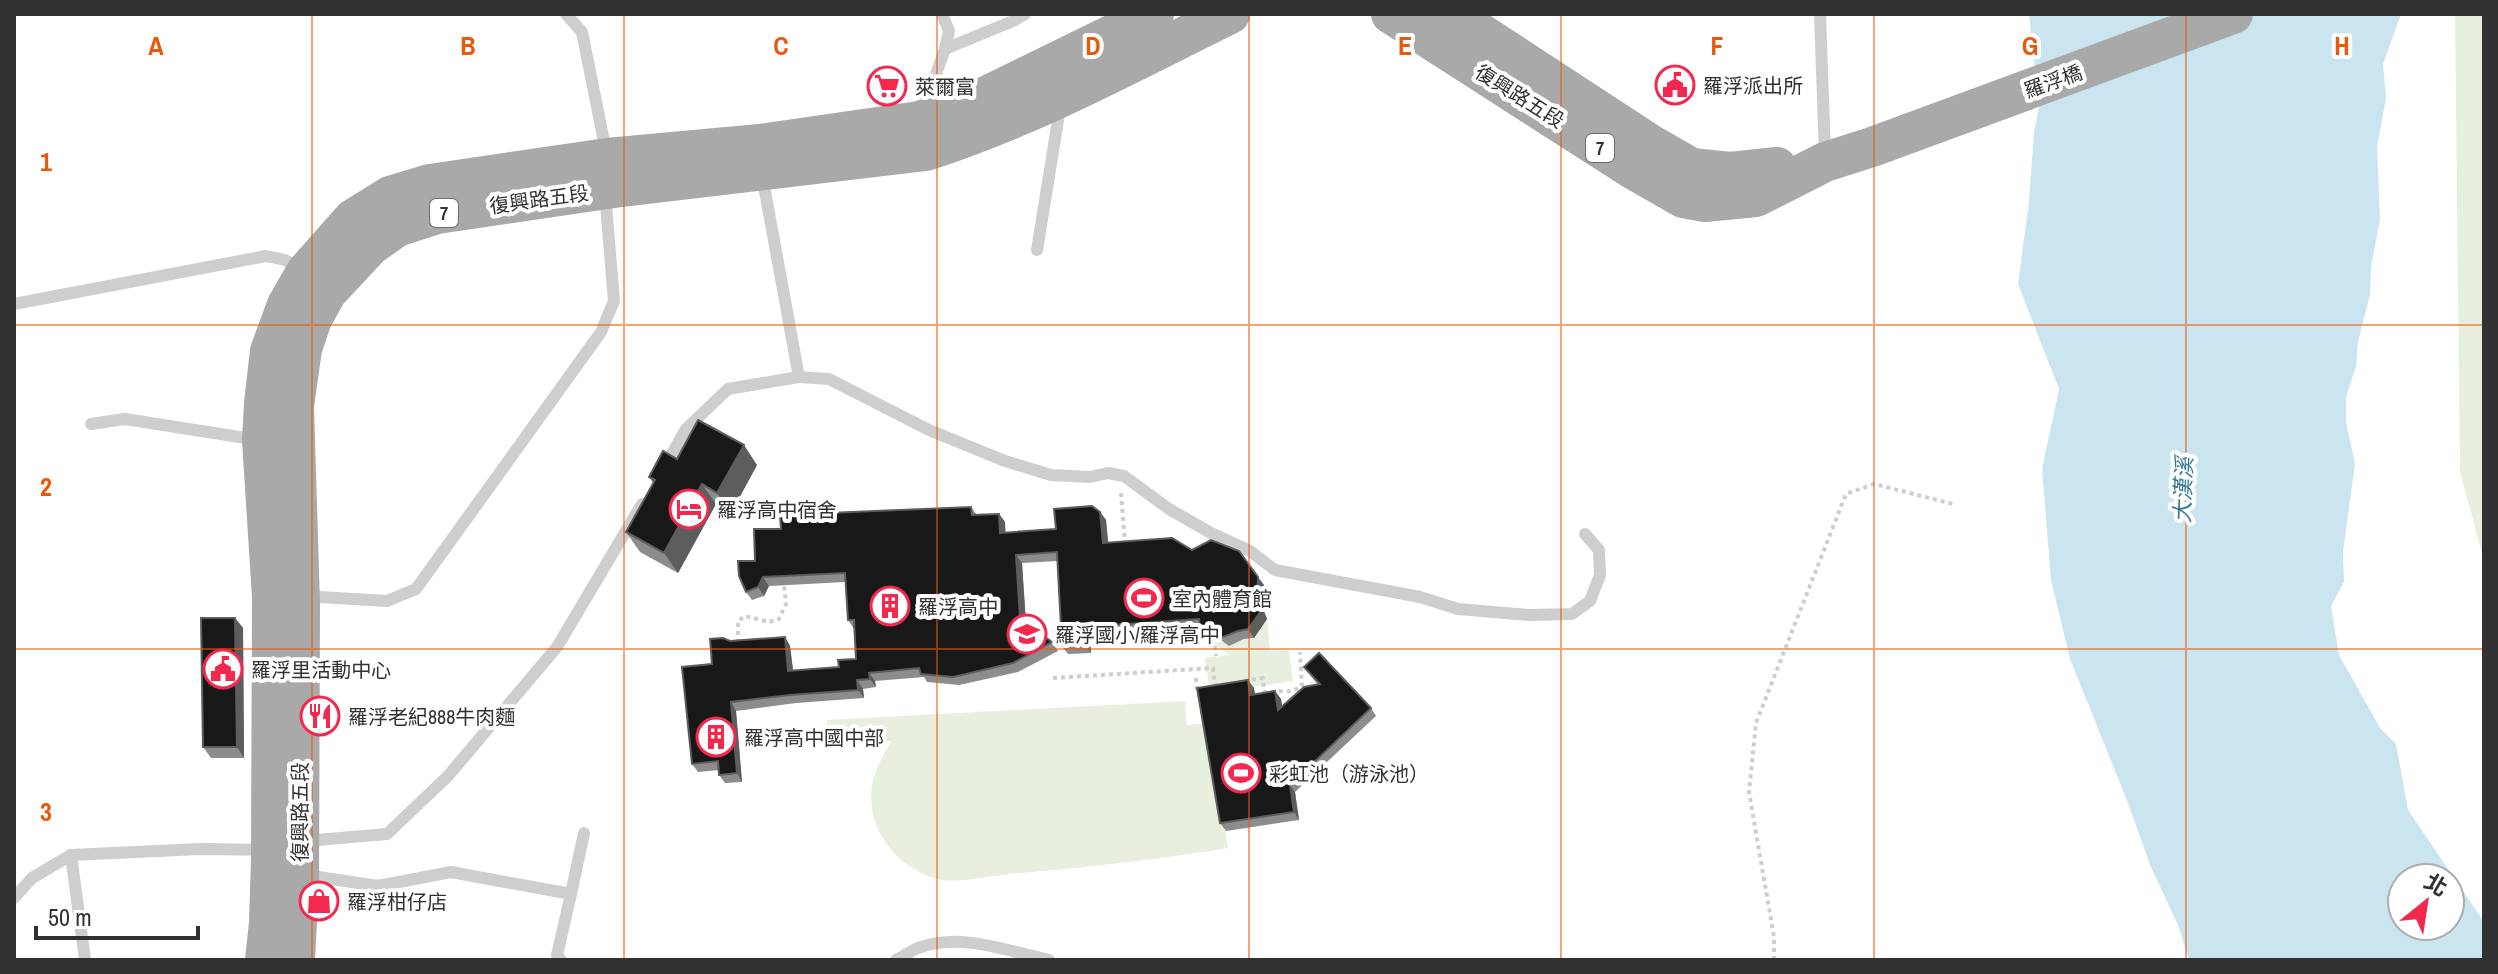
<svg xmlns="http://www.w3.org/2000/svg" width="2498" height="974" font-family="'Archivo Narrow','Noto Sans TC',sans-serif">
<rect width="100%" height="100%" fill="#fff"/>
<g fill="#e9efdf">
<path d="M 2455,14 L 2484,14 L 2484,561 L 2460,472 Z"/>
<path d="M 1267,619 L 1270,651 L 1289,650 L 1293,681 L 1210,694 L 1205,658 L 1229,655 L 1217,646 L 1204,648 L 1206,638 L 1217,637 L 1229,646 L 1244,639 L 1255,638 L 1254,627 L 1262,627 Z"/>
<path d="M 1185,701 L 1187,725 L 1207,723 L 1228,848 C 1155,860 1083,868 1009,874 C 992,876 957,883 942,880 C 899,871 865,830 872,786 C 874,770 884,755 891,741 L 826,741 L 827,720 Z"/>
</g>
<path fill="#cae5f0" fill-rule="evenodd" d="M 2029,14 L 2401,14 L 2383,64 L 2386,98 L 2377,147 L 2380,219 L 2371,267 L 2370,295 L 2358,342 L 2356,366 L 2346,397 L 2346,422 L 2355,464 L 2343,552 L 2344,582 L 2331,606 L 2339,655 L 2380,728 L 2396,744 L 2408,810 L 2484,922 L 2484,960 L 2189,960 L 2178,925 L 2150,865 L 2128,803 L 2070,659 L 2051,580 L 2042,469 L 2059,389 L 2018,284 L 2029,201 L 2034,132 L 2039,106 ZM 2402,878 L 2450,878 L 2450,926 L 2402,926 Z"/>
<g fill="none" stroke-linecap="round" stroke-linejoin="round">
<g stroke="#cecece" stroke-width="4" stroke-dasharray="4 4" stroke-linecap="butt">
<path d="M 1121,493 L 1125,544"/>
<path d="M 738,643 L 738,621 L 745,616 L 769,622 L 779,619 L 786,604 L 784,585"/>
<path d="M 1215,646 L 1216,656"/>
<path d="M 1053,678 L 1213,668 L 1215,685 L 1220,685"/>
<path d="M 1196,678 L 1197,691"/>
<path d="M 1244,681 L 1263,678 L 1264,692 L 1293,691 L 1302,686 L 1300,652"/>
<path d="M 1774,960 L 1774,937 L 1749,792 L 1756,723 L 1846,494 L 1874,484 L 1953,504"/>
</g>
<g stroke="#cecece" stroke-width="12">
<path d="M 566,14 L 582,32 L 606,151"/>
<path d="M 1820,14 L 1825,155"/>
<path d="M 945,49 L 1013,21 L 1025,14"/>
<path d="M 922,113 L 945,49 L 949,31 L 942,14"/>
<path d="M 762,175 L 799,377"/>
<path d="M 1037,250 L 1060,108"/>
<path d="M 14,304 L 266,256 L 285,260 L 300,268"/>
<path d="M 91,424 L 125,419 L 258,440"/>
<path d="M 664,468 L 686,429 L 728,389 L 799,377 L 829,379 L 929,430 L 1005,461 L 1051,475 L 1090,477 L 1108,473 L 1124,476 L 1169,509 L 1211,533 L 1250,551 L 1275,570 L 1420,597 L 1458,609 L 1529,615 L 1572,614 L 1590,601 L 1600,575 L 1599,550 L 1585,534"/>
<path d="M 303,596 L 387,601 L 416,589 L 601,332 L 614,301 L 605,193"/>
<path d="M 305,841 L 387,834 L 448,776 L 557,647 L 642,504"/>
<path d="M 71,855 L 85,960"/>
<path d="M 305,875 L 378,886 L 451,872 L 571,894 L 557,955 L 561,960"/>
<path d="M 571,894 L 584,833"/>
<path d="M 14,898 L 32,878 L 71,855 L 200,849 L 268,850"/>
<path d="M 896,960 C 903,957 911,951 918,948 C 962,932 1006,951 1049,960"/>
</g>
<g stroke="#a9a9a9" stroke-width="40">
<path d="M 1391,14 L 1634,170 L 1683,198 L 1705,202 L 1756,197 L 1825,162 L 1872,147 L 2233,14"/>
<path d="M 1451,14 L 1650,144 L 1692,168 L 1730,172 L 1777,167"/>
<path d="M 265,960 L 269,923 L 271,859 L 272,597 L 262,440 L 264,403 L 270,351 L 287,305 L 306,272 L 353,219 L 390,196 L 430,184 L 607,158 L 760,144 L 919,121 L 968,105 L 1154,14"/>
<path d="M 295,960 L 299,885 L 300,604 L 294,406 L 302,349 L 312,319 L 327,292 L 370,246 L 397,227 L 437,214 L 614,188 L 926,151 C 1032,117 1130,63 1230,14"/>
</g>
</g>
<g fill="#8c8c8c">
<path d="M 677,459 L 757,465 L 731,513 L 716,504 L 678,573 L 640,552 L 626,532 L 653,483 L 649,477 Z"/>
<path d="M 971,507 L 977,515 L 999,514 L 1005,522 L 1005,533 L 1056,529 L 1100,512 L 1106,520 L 1108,543 L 1192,550 L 1264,585 L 1263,609 L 1267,619 L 1254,638 L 1244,639 L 1229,646 L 1217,637 L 1206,638 L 1200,628 L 1090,635 L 1091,653 L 1068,654 L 1062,646 L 1057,561 L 1022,563 L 1026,622 L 1052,642 L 1058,651 L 1018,672 L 959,685 L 927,682 L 924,677 L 875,681 L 876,687 L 863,689 L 864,698 L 796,703 L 736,711 L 742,782 L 725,783 L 719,775 L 719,770 L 698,772 L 692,764 L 712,664 L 730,641 L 785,637 L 790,646 L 793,670 L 839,667 L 856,659 L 854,629 L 848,620 L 845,582 L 769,586 L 764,596 L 752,600 L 746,592 L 755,561 L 781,529 Z"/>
<path d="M 235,618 L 243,628 L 244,758 L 211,758 L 203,747 Z"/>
<path d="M 1304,667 L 1371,708 L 1376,716 L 1295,792 L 1299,820 L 1226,831 L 1220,823 L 1254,688 L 1255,694 L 1275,691 L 1281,699 L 1282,707 L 1318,685 Z"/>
</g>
<g fill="#5d5d5d">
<path d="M 744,445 L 757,465 L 731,513 L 717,493 Z"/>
<path d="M 702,484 L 716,504 L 678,573 L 664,553 Z"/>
<path d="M 1100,512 L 1106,520 L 1109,552 L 1103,543 Z"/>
<path d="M 999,514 L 1005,522 L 1006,541 L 1000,533 Z"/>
<path d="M 1016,555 L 1022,563 L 1026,626 L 1020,618 Z"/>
<path d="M 763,577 L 769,586 L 764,596 L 758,587 Z"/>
<path d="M 1258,577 L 1264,585 L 1263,609 L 1267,619 L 1254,638 L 1248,629 L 1257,601 Z"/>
<path d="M 235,618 L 243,628 L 244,758 L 237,747 Z"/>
<path d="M 1084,627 L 1090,635 L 1091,653 L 1085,644 Z"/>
<path d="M 785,637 L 790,646 L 794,679 L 788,671 Z"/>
<path d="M 869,673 L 875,681 L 876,687 L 870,679 Z"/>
<path d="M 857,680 L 863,689 L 864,698 L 858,690 Z"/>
<path d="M 1248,680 L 1254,688 L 1256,703 L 1250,695 Z"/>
<path d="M 1275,691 L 1281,699 L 1284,718 L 1278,710 Z"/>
<path d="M 731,702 L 736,711 L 742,782 L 737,773 Z"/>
<path d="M 1290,785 L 1295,792 L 1299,820 L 1294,812 Z"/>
</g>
<g fill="#181818" stroke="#5d5d5d" stroke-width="2">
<path d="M 698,420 L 744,445 L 717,493 L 702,484 L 664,553 L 626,532 L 655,480 L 649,477 L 663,451 L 677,459 Z"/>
<path d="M 1092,506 L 1100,512 L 1103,543 L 1172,538 L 1192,550 L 1211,540 L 1239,551 L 1258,577 L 1257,601 L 1261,611 L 1248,629 L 1238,631 L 1223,637 L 1211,629 L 1200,630 L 1199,619 L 1084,627 L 1085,644 L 1062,646 L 1057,552 L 1016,555 L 1020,618 L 1052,642 L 1013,663 L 953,677 L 921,674 L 919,668 L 869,673 L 870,679 L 857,680 L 858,690 L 790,695 L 731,702 L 737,773 L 719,775 L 718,761 L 692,764 L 682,667 L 712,664 L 710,639 L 723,638 L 730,641 L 785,637 L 788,671 L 839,667 L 838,660 L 856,659 L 854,620 L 848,620 L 845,573 L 763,577 L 758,587 L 746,592 L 739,576 L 738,561 L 755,561 L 754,529 L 781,529 L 780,515 L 971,507 L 972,515 L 999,514 L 1000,533 L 1056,529 L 1054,509 Z"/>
<path d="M 201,618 L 235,618 L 237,747 L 203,747 Z"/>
<path d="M 1319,653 L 1371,708 L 1290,785 L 1294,812 L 1220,823 L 1197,688 L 1248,680 L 1250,695 L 1275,691 L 1278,710 L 1304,687 L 1320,684 L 1304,667 Z"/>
</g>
<path fill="none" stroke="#e8590c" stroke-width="2" stroke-opacity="0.55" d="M 312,14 L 312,960M 624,14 L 624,960M 937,14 L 937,960M 1249,14 L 1249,960M 1561,14 L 1561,960M 1874,14 L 1874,960M 2186,14 L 2186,960M 14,325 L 2484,325M 14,649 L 2484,649"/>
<defs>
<g id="civic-ring" transform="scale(2)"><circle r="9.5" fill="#fff" stroke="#f3284e" stroke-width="1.5"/><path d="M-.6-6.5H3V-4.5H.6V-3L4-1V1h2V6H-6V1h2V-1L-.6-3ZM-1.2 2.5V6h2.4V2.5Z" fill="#f3284e"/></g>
<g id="supermarket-ring" transform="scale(2)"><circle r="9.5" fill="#fff" stroke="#f3284e" stroke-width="1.5"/><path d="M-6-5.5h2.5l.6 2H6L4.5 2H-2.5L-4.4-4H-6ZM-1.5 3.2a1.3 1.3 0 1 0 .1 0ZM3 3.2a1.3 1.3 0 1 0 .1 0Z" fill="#f3284e"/></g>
<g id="hotel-ring" transform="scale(2)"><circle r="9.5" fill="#fff" stroke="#f3284e" stroke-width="1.5"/><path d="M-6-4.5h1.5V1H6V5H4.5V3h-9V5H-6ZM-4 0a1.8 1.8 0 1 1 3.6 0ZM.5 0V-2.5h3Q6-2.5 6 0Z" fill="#f3284e"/></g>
<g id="stadium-ring" transform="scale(2)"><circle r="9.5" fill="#fff" stroke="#f3284e" stroke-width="1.5"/><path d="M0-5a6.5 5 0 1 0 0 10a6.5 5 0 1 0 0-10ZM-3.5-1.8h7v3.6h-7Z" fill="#f3284e"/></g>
<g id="building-ring" transform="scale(2)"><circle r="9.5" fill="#fff" stroke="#f3284e" stroke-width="1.5"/><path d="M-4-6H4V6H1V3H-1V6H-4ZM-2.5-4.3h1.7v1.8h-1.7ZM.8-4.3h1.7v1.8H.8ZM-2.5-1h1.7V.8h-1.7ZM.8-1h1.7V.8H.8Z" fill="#f3284e"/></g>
<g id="school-ring" transform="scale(2)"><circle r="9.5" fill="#fff" stroke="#f3284e" stroke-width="1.5"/><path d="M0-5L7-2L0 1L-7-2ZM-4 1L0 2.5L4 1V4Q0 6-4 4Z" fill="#f3284e"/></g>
<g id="restaurant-ring" transform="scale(2)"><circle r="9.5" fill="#fff" stroke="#f3284e" stroke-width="1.5"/><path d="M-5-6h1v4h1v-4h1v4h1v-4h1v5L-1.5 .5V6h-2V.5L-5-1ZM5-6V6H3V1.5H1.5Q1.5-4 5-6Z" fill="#f3284e"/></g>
<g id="shop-ring" transform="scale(2)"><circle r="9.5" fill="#fff" stroke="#f3284e" stroke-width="1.5"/><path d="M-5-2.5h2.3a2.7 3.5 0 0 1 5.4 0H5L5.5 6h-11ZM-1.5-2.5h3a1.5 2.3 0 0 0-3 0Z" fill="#f3284e"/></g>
</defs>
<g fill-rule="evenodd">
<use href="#civic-ring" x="1675" y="85"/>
<use href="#supermarket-ring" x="887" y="86"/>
<use href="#hotel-ring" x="689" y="509"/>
<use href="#stadium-ring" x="1144" y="598"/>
<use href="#building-ring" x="890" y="606"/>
<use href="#school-ring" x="1027" y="634"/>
<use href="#civic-ring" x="223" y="669"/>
<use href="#restaurant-ring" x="320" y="716"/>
<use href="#building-ring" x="716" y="737"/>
<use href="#stadium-ring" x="1241" y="773"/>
<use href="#shop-ring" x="319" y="901"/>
</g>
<g text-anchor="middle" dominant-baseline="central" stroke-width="8" stroke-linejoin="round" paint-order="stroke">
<g fill="#fff" stroke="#6f6f6f" stroke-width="2">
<rect x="1586" y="134" width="28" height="28" rx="6"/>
<rect x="430" y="199" width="28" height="28" rx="6"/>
</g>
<g font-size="18" font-weight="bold" fill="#313131">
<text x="1600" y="148">7</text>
<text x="444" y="213">7</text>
</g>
<g font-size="20" fill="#313131" stroke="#fff">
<text transform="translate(2053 81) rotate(-20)">羅浮橋</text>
<text transform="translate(1520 96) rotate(32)">復興路五段</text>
<text transform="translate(539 199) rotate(-8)">復興路五段</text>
<text transform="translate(299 812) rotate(-90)">復興路五段</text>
</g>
<g font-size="20" fill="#313131" stroke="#fff" text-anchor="start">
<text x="1703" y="85">羅浮派出所</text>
<text x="915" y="86">萊爾富</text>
<text x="717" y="509">羅浮高中宿舍</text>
<text x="1172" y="598">室內體育館</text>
<text x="918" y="606">羅浮高中</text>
<text x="1055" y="634">羅浮國小/羅浮高中</text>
<text x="251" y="669">羅浮里活動中心</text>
<text x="348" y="716">羅浮老紀888牛肉麵</text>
<text x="744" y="737">羅浮高中國中部</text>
<text x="1269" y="773">彩虹池（游泳池）</text>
<text x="347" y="901">羅浮柑仔店</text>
</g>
<g font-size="22" font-style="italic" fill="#357a94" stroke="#fff">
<text transform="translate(2183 490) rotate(-88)">大漢溪</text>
</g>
</g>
<g font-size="26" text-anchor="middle" font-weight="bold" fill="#e8590c" stroke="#fff" stroke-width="8" stroke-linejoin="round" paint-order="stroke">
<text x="156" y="55">A</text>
<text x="468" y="55">B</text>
<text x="781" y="55">C</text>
<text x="1093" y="55">D</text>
<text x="1405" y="55">E</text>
<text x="1717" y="55">F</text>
<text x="2030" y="55">G</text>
<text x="2342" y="55">H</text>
<text x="46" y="171">1</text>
<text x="46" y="496">2</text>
<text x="46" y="821">3</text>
</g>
<rect width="2498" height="974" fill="none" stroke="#313131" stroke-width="32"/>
<g transform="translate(2426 902) rotate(30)"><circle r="38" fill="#ffffff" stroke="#adadad" stroke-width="2"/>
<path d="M0-6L14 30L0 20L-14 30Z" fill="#f3284e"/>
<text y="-12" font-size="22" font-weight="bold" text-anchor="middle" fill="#313131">北</text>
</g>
<path d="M36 926v12h162v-12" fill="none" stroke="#313131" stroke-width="4"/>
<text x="48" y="926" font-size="24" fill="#313131" stroke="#ffffff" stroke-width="6" paint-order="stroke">50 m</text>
</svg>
